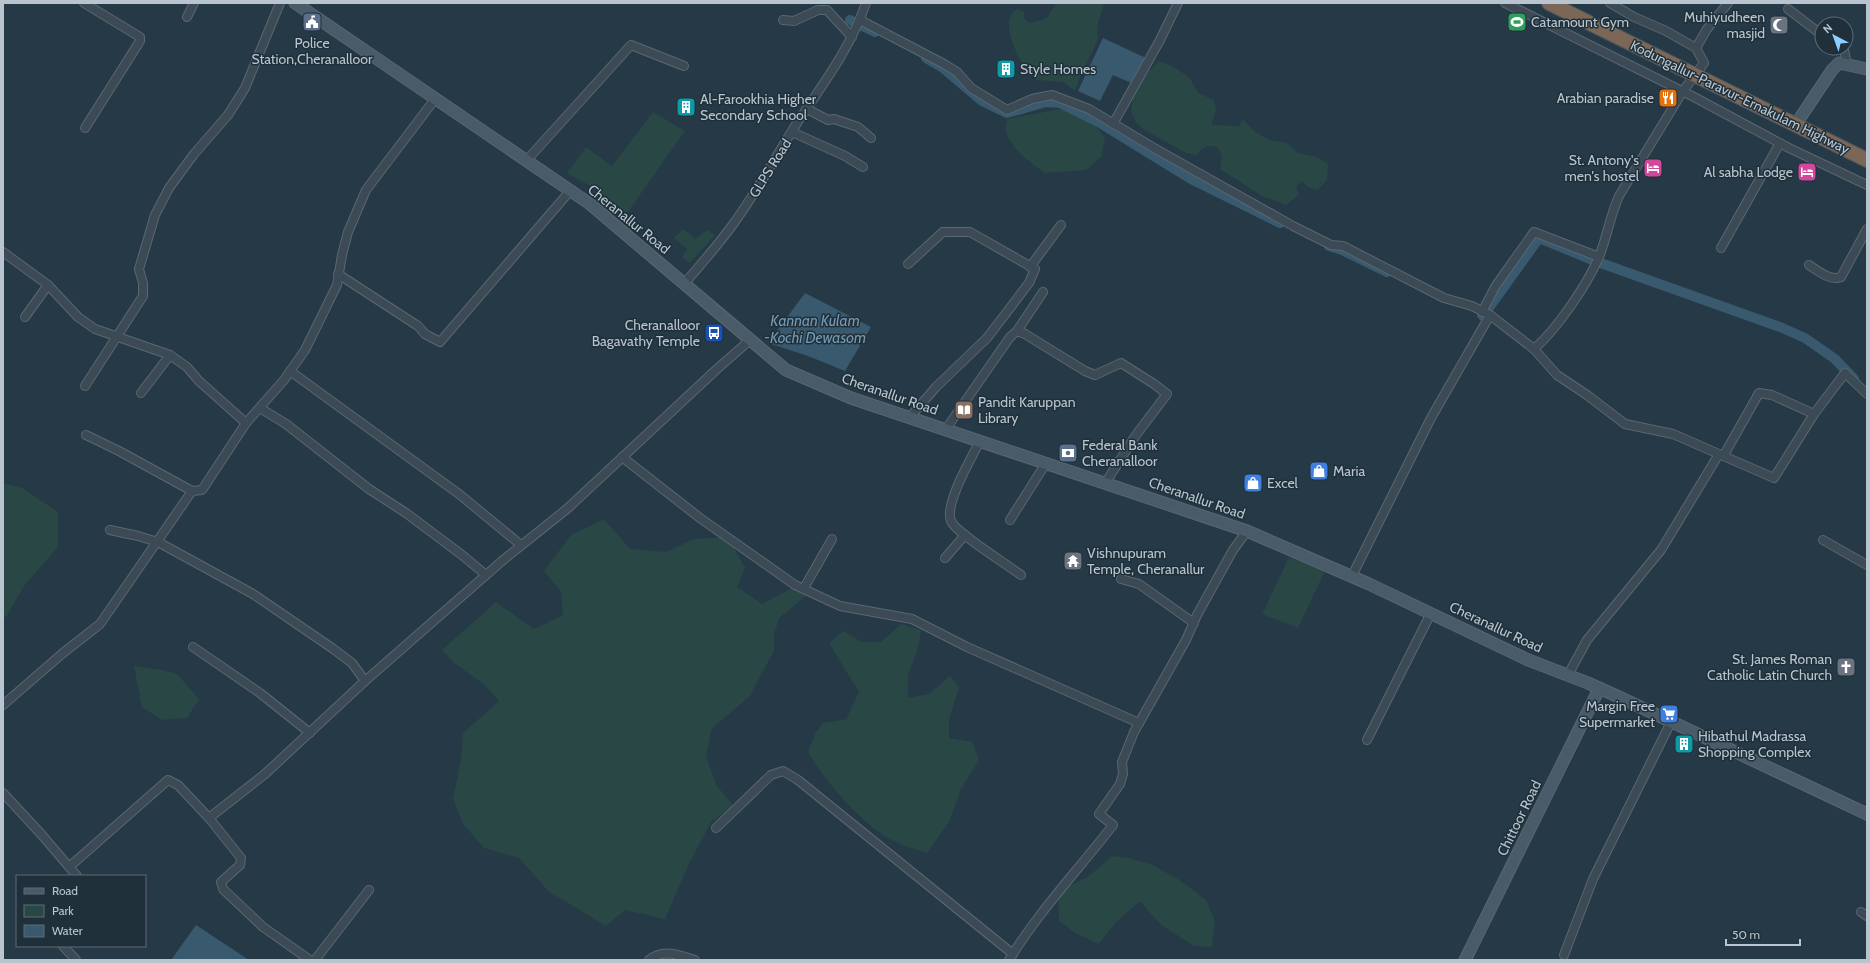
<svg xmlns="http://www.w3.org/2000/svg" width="1870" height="963" font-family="Cabin,sans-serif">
<rect width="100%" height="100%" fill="#263946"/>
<g fill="#284745">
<path d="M 1056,3 L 1104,3 L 1097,28 L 1098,38 L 1093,51 L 1083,69 L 1075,91 L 1063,82 L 1036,80 C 1032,75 1027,70 1023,65 C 1016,53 998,17 1018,9 L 1024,12 L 1024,18 L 1029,23 C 1050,18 1045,21 1056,3 Z"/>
<path d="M 1159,61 L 1174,67 L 1190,78 L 1198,93 L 1214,100 L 1216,111 L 1211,125 L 1239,126 L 1243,119 L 1255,132 L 1270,140 L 1287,143 L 1298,153 L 1317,157 L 1328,164 L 1327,180 L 1318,190 L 1308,187 L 1302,181 L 1296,186 L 1299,195 L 1286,205 L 1262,196 L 1220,169 L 1222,156 L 1217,147 C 1207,145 1203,147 1197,155 L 1186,153 L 1143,129 L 1136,122 L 1131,112 L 1133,95 L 1149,71 Z"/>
<path d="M 1060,109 L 1090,120 L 1105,137 L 1102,156 L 1086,170 L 1045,173 C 1031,163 1012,150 1006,132 C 1005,128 1007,123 1007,119 Z"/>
<path d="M 653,112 L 685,131 L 627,213 L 597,190 L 567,173 L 586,147 L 612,166 Z"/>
<path d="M 683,229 L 695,239 L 707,230 L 715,235 L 690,263 L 682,257 L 687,249 L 674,238 Z"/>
<path d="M 3,483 L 22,488 L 58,512 L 58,547 L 24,586 L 5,619 L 3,610 Z"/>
<path d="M 604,519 L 630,549 L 666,552 L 694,539 L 728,537 L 745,568 L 737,587 L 762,604 L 792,588 L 810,593 L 779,618 L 774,635 L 774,651 L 749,697 L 712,728 L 706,757 L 717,786 L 734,806 L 711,822 L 689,864 L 665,919 L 625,910 L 606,926 L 548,891 L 519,858 L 484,848 L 463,824 L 453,799 L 461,759 L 463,733 L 499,701 L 485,685 L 454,663 L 442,650 L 496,602 L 534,629 L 563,615 L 561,592 L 544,571 L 571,535 Z"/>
<path d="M 1289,557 L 1325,571 L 1298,628 L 1262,614 Z"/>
<path d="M 901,624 L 921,630 L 918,648 L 908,675 L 908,698 L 929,694 L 950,676 L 959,687 L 949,720 L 949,738 L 972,742 L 979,760 L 961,789 L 949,822 L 927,853 C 916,849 903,846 892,840 C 863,826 824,780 808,752 L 816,732 L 823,723 L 846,719 L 859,692 L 829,643 L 843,631 L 862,642 L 881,642 Z"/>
<path d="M 134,666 L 162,670 L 177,674 L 199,699 L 187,718 L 162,720 L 142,707 Z"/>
<path d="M 1112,856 L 1129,858 L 1153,865 L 1181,881 L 1206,900 L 1215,921 L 1212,947 L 1194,946 L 1160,924 L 1140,901 L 1116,922 L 1099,944 L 1077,934 L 1059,921 L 1058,892 L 1089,876 Z"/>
</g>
<g fill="#39596e">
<path d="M 1103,38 L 1148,59 L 1136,85 L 1113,75 L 1100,101 L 1078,91 Z"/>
<path d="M 805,293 L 871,327 L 845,371 L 808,356 L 768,343 Z"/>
<path d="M 196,925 L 249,960 L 171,960 Z"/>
</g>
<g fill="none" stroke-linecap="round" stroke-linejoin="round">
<g stroke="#39596e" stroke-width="10">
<path d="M 850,20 L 875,32"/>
<path d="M 926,58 L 943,68 L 982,101 L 1007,113 L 1046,102 L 1060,103 L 1100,123 L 1191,179 L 1280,223"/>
<path d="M 1329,246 L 1342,250 L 1387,272"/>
<path d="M 1482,315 L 1483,316 L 1539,238 L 1595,261 L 1780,327 L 1805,338 L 1835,359 L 1854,379"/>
</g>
<g stroke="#596872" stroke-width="10">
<g id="street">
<path d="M 84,3 L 140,37 L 140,41 L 85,128"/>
<path d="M 1505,3 L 1694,97 L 1789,148 L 1867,185"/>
<path d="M 1788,9 L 1822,35"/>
<path d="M 187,17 L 194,3"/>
<path d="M 783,20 L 794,21 L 818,10 L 827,10 L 852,37"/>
<path d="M 860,20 L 944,64 L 957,72 L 971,88 L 1007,110 L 1032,99 L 1052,95 L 1089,109 L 1154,148 L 1293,226 L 1331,245 L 1343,246 L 1444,298 L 1472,306 L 1490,315 L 1534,349 L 1557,375 L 1587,395 L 1625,424 L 1673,434 L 1774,478 L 1814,414 L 1772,395 L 1759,393 L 1724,455"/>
<path d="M 1696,48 L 1707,29 L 1728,3"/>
<path d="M 1841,48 L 1844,50 L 1847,64"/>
<path d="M 807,109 L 828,120 L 834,119 L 858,127 L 871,138"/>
<path d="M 1113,124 L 1160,40 L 1178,3"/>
<path d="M 792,132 L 845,156 L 863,167"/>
<path d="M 526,161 L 631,45 L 684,66"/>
<path d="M 1721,248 L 1780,143"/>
<path d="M 3,252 L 48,285 L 78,317 L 95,329 L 170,355 L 187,367 L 199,381 L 246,423"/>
<path d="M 908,264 L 943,232 L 970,232 L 1035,269 L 1029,283 L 987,338 L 936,387 L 910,417"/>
<path d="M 1809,265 C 1818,271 1830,281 1841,277 L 1867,229"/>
<path d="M 1030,267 L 1061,225"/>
<path d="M 338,274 L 418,326 L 425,334 L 440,342 L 570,191"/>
<path d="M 684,284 C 701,264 719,244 734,223 C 757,191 776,156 797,123 C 823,84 851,47 866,3"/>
<path d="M 1482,312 L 1495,287 L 1534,232 L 1599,257"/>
<path d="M 25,317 L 48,285"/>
<path d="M 1017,331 L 1043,292"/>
<path d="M 1534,349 C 1557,329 1587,285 1599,257 C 1607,237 1610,216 1619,196 L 1683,91 L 1704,63 L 1696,48 L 1666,31 L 1634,17 L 1610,3"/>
<path d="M 290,371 L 459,494 L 521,545"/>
<path d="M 85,386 L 143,296 L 143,283 L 139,269 L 155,215 L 169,188 L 194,154 L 228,115 L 245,88 L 280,3"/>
<path d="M 141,393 L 170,355"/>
<path d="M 260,408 L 286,424 L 369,489 L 406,513 L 462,555 L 486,575"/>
<path d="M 1814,414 L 1845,373 L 1867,394"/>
<path d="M 946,429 L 1010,337 L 1017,331 L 1025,334 L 1085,371 L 1095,375 L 1121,363 L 1154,384 L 1167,394 L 1136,435 L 1106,482"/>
<path d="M 86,435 L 119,451 L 192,491"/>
<path d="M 980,441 C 972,457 944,504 951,521 C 956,533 1008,565 1021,575"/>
<path d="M 622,457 L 700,518 L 795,585 L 840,606 L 912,619 L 967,647 L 1139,723"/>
<path d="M 1010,520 L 1046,463"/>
<path d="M 110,530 L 138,536 L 158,542 L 253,594 L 332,648 L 352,663 L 365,681"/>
<path d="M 1823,540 L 1867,565"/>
<path d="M 945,558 L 965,535"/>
<path d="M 1352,576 L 1431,418 L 1490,315"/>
<path d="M 1121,579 L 1139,584 L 1194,623"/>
<path d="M 804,588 L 832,539"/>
<path d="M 193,647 L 260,693 L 310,733"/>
<path d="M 1568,675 L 1587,640 L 1661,550 L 1719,454"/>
<path d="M 3,705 L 63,653 L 100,624 L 192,491 L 202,490 L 246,423 L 284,380 L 305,350 L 337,285 L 342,255 L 348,232 L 366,190 L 435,99"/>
<path d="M 1367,740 L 1431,613"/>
<path d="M 3,793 L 41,834 L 77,876"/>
<path d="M 209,818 L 241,858 L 240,865 L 221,882 L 223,889 L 263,927 L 310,960"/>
<path d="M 716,828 L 771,775 L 783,771 L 798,780 L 1013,954"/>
<path d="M 69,867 L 168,780 L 178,785 L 209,818 L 265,774 L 365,681 L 502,561 L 568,508 L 717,369 L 750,340"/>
<path d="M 1861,912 L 1867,916"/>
<path d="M 63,946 L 76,960"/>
<path d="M 1564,955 L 1593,879 L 1671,722"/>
<path d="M 315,960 L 369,890"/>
<path d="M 649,960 C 663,948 679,955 695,960"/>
<path d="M 1009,960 C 1039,911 1078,870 1113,825 L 1099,814 L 1120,784 L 1123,774 L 1122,762 L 1134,732 L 1186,640 L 1197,615 L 1233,550 L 1247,531"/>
</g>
</g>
<g stroke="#596872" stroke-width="13">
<g id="secondary">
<path d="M 295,3 L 590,204 L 786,370 L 851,398 L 1247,531 L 1369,584 L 1526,659 L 1588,683 L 1619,697 L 1867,814"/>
<path d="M 1796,124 L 1832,70 L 1839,63 L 1867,69"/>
<path d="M 1465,960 L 1599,689"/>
</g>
</g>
<g stroke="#455560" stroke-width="16">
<path id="highway" d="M 1549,3 L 1867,160"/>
</g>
<use href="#street" stroke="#3b4a55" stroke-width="8"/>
<use href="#secondary" stroke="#495a69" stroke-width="11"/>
<use href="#highway" stroke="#7c6757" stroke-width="14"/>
</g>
<defs>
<g id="civic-square" transform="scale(1)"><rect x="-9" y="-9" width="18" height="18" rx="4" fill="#5c6f8a" stroke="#1f303b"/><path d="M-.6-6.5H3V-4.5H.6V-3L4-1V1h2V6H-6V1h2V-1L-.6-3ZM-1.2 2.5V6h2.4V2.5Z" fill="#fff"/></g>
<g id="stadium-square" transform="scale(1)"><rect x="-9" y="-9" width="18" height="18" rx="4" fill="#2e9e5b" stroke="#1f303b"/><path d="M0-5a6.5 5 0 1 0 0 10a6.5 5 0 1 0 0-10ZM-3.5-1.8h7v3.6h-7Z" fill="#fff"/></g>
<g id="mosque-square" transform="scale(1)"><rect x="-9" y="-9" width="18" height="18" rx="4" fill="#6b7280" stroke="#1f303b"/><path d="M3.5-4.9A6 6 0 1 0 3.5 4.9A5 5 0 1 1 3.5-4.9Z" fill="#fff"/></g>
<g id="building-square" transform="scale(1)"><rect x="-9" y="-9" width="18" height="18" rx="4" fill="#0f9aa8" stroke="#1f303b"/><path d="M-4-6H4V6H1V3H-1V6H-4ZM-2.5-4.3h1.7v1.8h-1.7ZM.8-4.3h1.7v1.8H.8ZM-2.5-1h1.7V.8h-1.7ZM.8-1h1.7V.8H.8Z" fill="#fff"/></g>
<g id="restaurant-square" transform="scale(1)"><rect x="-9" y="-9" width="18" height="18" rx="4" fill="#e8710a" stroke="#1f303b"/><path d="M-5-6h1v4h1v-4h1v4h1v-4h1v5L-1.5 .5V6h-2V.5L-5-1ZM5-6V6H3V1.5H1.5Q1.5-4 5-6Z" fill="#fff"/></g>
<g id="hotel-square" transform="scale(1)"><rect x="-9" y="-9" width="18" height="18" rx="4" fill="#d1479c" stroke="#1f303b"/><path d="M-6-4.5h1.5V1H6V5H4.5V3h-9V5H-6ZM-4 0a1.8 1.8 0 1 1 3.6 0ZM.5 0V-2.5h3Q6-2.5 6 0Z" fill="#fff"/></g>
<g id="bus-square" transform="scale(1)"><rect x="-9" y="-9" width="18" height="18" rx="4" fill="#1a4fb4" stroke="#1f303b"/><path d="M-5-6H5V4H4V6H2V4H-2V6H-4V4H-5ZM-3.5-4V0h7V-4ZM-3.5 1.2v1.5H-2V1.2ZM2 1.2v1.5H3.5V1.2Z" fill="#fff"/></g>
<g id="library-square" transform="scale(1)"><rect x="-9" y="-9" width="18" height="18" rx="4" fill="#8d6e63" stroke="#1f303b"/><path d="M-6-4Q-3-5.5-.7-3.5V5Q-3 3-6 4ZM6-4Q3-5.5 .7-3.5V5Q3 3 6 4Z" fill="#fff"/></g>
<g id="bank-square" transform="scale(1)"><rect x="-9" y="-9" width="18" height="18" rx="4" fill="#5c6f8a" stroke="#1f303b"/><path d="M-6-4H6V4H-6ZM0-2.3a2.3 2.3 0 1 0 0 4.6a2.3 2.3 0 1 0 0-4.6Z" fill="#fff"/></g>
<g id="shop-square" transform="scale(1)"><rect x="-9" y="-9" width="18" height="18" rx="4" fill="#3f7fe0" stroke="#1f303b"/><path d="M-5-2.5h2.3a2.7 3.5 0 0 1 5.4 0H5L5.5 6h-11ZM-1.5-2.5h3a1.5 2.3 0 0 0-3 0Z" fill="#fff"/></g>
<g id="temple-square" transform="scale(1)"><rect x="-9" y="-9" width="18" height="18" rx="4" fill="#6b7280" stroke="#1f303b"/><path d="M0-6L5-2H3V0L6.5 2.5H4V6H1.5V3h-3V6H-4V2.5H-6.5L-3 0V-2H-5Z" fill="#fff"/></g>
<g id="church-square" transform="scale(1)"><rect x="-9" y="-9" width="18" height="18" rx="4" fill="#6b7280" stroke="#1f303b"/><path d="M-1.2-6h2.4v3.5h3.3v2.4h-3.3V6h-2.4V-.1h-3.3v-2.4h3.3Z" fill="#fff"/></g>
<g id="supermarket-square" transform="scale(1)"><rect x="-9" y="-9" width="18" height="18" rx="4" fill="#3f7fe0" stroke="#1f303b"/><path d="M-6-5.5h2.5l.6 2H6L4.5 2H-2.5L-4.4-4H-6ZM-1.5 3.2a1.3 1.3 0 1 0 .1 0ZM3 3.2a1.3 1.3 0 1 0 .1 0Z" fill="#fff"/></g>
</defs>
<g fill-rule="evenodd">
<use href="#civic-square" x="312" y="22"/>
<use href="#stadium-square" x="1517" y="22"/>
<use href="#mosque-square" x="1779" y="25"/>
<use href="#building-square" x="1006" y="69"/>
<use href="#restaurant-square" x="1668" y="98"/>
<use href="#building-square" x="686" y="107"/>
<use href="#hotel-square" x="1653" y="168"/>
<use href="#hotel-square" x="1807" y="172"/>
<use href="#bus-square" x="714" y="333"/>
<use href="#library-square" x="964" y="410"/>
<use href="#bank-square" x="1068" y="453"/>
<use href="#shop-square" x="1319" y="471"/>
<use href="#shop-square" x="1253" y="483"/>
<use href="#temple-square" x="1073" y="561"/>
<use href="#church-square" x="1846" y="667"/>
<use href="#supermarket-square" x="1669" y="714"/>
<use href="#building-square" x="1684" y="744"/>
</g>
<g text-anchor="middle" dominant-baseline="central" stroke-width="3" stroke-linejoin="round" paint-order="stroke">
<g font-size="14" fill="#b9c5ce" stroke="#1f303b" text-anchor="start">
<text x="1765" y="17" text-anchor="end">Muhiyudheen<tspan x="1765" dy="16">masjid</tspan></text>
<text x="1531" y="22">Catamount Gym</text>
<text x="312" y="43" text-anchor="middle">Police<tspan x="312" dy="16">Station,Cheranalloor</tspan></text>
<text x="1020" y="69">Style Homes</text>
<text x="1654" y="98" text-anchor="end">Arabian paradise</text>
<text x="700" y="99">Al-Farookhia Higher<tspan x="700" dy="16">Secondary School</tspan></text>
<text x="1639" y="160" text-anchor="end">St. Antony's<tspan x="1639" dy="16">men's hostel</tspan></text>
<text x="1793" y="172" text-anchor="end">Al sabha Lodge</text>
<text x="700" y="325" text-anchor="end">Cheranalloor<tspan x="700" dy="16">Bagavathy Temple</tspan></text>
<text x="978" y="402">Pandit Karuppan<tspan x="978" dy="16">Library</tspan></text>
<text x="1082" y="445">Federal Bank<tspan x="1082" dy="16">Cheranalloor</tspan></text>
<text x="1333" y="471">Maria</text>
<text x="1267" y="483">Excel</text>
<text x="1087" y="553">Vishnupuram<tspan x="1087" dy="16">Temple, Cheranallur</tspan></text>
<text x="1832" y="659" text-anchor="end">St. James Roman<tspan x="1832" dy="16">Catholic Latin Church</tspan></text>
<text x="1655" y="706" text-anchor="end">Margin Free<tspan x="1655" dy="16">Supermarket</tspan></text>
<text x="1698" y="736">Hibathul Madrassa<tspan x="1698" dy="16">Shopping Complex</tspan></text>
</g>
<g font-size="14" fill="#b9c5ce" stroke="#1f303b">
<text transform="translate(1740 97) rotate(26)">Kodungallur-Paravur-Ernakulam Highway</text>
<text transform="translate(770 168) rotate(-58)">GLPS Road</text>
<text transform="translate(629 219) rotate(39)">Cheranallur Road</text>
<text transform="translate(890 394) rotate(19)">Cheranallur Road</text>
<text transform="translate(1197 498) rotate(19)">Cheranallur Road</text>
<text transform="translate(1496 627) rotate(25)">Cheranallur Road</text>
<text transform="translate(1519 818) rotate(-64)">Chittoor Road</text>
</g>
<g font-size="15" font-style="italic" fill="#779bb3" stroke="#1f303b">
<text x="815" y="321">Kannan Kulam<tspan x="815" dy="17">-Kochi Dewasom</tspan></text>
</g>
</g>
<rect width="1870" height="963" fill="none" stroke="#b9c5ce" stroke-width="8"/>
<rect x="16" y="875" width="130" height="72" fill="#1f303b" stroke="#5d6c76"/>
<rect x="24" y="888" width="20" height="6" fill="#495a69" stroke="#5d6c76"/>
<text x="52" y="895" font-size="12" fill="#b9c5ce">Road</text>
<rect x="24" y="905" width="20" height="12" fill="#284745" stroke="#5d6c76"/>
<text x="52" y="915" font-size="12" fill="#b9c5ce">Park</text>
<rect x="24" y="925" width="20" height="12" fill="#39596e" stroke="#5d6c76"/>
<text x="52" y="935" font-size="12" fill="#b9c5ce">Water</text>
<g transform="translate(1834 36) rotate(319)"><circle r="19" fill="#1f303b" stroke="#5d6c76"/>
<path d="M0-3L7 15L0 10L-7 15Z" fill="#8ecdff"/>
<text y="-6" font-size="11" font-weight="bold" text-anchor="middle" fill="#b9c5ce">N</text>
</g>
<path d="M1726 939v6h74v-6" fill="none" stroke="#b9c5ce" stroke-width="2"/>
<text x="1732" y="939" font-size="12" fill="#b9c5ce" stroke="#1f303b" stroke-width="3" paint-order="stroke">50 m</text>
</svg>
